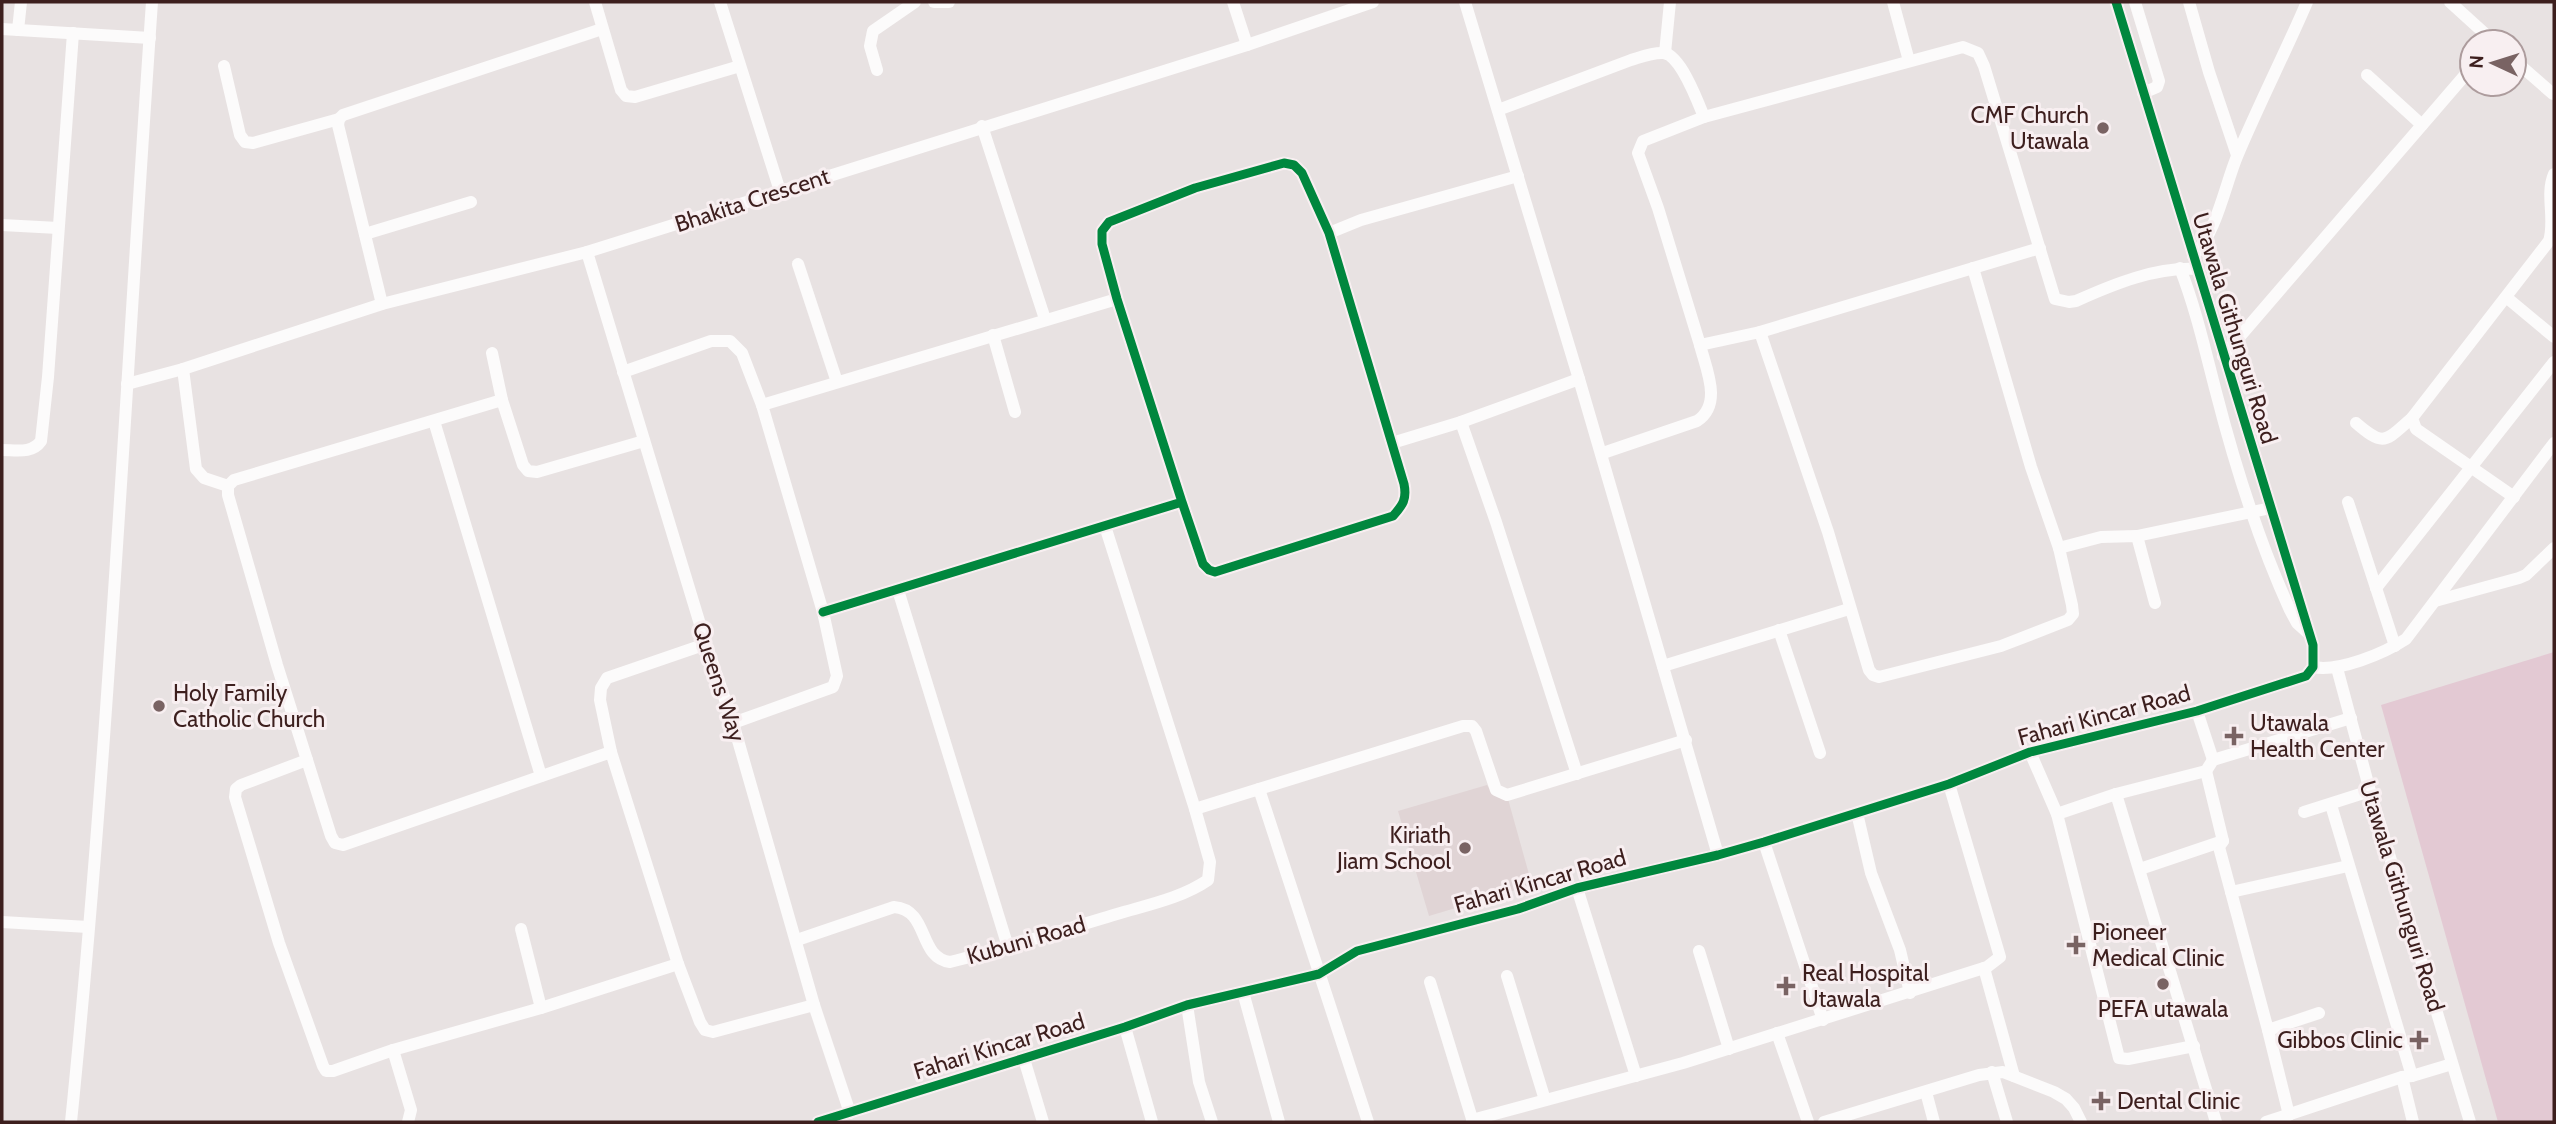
<svg xmlns="http://www.w3.org/2000/svg" width="2556" height="1124" font-family="Cabin,sans-serif">
<rect width="100%" height="100%" fill="#e8e2e2"/>
<path fill="#e0d4d5" d="M 1487,785 L 1493,794 L 1508,799 L 1532,885 L 1429,916 L 1398,811 Z"/>
<path fill="#e3c9d3" d="M 2554,652 L 2554,1122 L 2498,1122 L 2381,705 Z"/>
<g fill="none" stroke-linecap="round" stroke-linejoin="round">
<g stroke="#fcfbfb" stroke-width="12">
<path d="M 595,2 L 621,90 L 626,96 L 635,97 L 740,66"/>
<path d="M 720,2 L 780,191"/>
<path d="M 934,2 L 949,2"/>
<path d="M 1233,2 L 1247,45"/>
<path d="M 1465,2 L 1579,379"/>
<path d="M 1893,2 L 1909,61"/>
<path d="M 2135,2 L 2159,81 L 2157,87 L 2143,93"/>
<path d="M 2189,2 L 2209,72 L 2237,155"/>
<path d="M 2450,2 L 2494,42"/>
<path d="M 2,29 L 150,38"/>
<path d="M 18,30 L 21,2"/>
<path d="M 1665,53 L 1670,2"/>
<path d="M 2514,60 L 2553,94"/>
<path d="M 224,66 L 240,135 L 245,142 L 253,143 L 339,119"/>
<path d="M 877,70 L 870,46 L 873,31 L 915,2"/>
<path d="M 2367,75 L 2422,125"/>
<path d="M 1498,110 L 1631,60 C 1641,57 1653,52 1664,53 C 1681,56 1698,102 1704,117"/>
<path d="M 982,126 L 1045,319"/>
<path d="M 2,225 L 58,228"/>
<path d="M 1329,233 L 1361,220 L 1518,176"/>
<path d="M 365,234 L 471,202"/>
<path d="M 2040,248 L 1760,332 L 1700,345 L 1658,208 L 1638,153 L 1643,141 L 1704,117 L 1963,47 L 1978,53 L 1984,66 L 2055,299 L 2069,302 L 2076,301 C 2114,284 2155,267 2197,269"/>
<path d="M 587,252 L 706,644 L 733,723 L 814,1005 L 850,1113"/>
<path d="M 2193,256 C 2217,233 2225,184 2238,154 C 2260,102 2285,53 2307,2"/>
<path d="M 798,264 L 837,382"/>
<path d="M 1973,268 L 2031,467 L 2059,548"/>
<path d="M 2180,268 C 2196,309 2205,350 2216,392 C 2235,466 2258,540 2290,610 L 2297,623 L 2307,632"/>
<path d="M 2506,297 L 2554,337"/>
<path d="M 382,304 L 338,125 L 339,119 L 343,115 L 602,29"/>
<path d="M 1760,332 L 1828,532 L 1869,670 L 1873,675 L 1879,677 L 2001,646 L 2068,620 L 2073,614 L 2072,605 L 2059,548 L 2101,537 L 2137,536 L 2155,603"/>
<path d="M 993,335 L 1015,412"/>
<path d="M 492,353 L 502,400 L 523,465 L 528,471 L 537,472 L 644,441"/>
<path d="M 2223,356 L 2472,67"/>
<path d="M 183,369 L 196,469 L 204,478 L 228,486"/>
<path d="M 623,372 L 711,341 L 730,341 L 742,353 L 762,405"/>
<path d="M 127,384 L 183,369 L 382,304 L 587,252 L 1247,45 L 1373,2"/>
<path d="M 502,400 L 234,480 L 228,486 L 228,495 L 277,665 L 331,836 L 335,843 L 343,845 L 611,752"/>
<path d="M 434,421 L 541,776"/>
<path d="M 1461,422 L 1496,522 L 1577,774"/>
<path d="M 2356,423 C 2385,448 2385,441 2412,418"/>
<path d="M 1392,443 L 1461,422 L 1579,379 L 1718,855"/>
<path d="M 2,450 C 16,450 32,454 41,441 L 48,377 L 73,33"/>
<path d="M 1603,453 L 1697,421 C 1723,404 1706,369 1700,345"/>
<path d="M 2514,497 L 2416,429 L 2412,418 L 2549,241 C 2556,219 2545,195 2554,174"/>
<path d="M 2348,502 L 2395,646"/>
<path d="M 1105,526 L 1195,809 L 1259,789 L 1368,1122"/>
<path d="M 2137,536 L 2271,508"/>
<path d="M 2376,588 L 2554,362"/>
<path d="M 898,590 L 1008,947"/>
<path d="M 2435,601 L 2519,578 L 2526,575 L 2554,548"/>
<path d="M 823,612 L 1182,502 L 1117,299 L 1102,244 L 1102,231 L 1109,222 L 1195,188 L 1284,163 L 1294,165 L 1302,173 L 1329,233 L 1404,484 C 1407,499 1403,505 1393,516 L 1215,572 L 1209,570 L 1203,564 L 1182,502"/>
<path d="M 1779,630 L 1820,753"/>
<path d="M 706,644 L 607,678 L 601,688 L 600,700 L 611,752 L 678,964 L 700,1022 L 705,1030 L 713,1032 L 814,1005"/>
<path d="M 1663,666 L 1849,609"/>
<path d="M 2313,667 C 2339,672 2383,654 2406,639 L 2554,443"/>
<path d="M 2337,668 L 2370,791 L 2470,1122"/>
<path d="M 2197,711 L 2213,760"/>
<path d="M 733,723 L 833,687 L 837,676 L 823,612 L 762,405 L 1117,299"/>
<path d="M 2030,752 L 2057,814 L 2119,1058 L 2128,1059 L 2194,1046"/>
<path d="M 307,760 L 241,785 L 236,789 L 235,797 L 279,943 L 323,1066 L 326,1071 L 333,1071 L 393,1050 L 541,1008 L 678,964"/>
<path d="M 2206,771 L 2223,841 L 2219,847 L 2268,1030 L 2319,1013"/>
<path d="M 1259,789 L 1463,726 L 1472,726 L 1476,731 L 1496,790 L 1507,795 L 1686,740"/>
<path d="M 2116,794 L 2216,1122"/>
<path d="M 2331,805 L 2412,1076"/>
<path d="M 2304,812 L 2370,791"/>
<path d="M 1857,813 L 1871,873 L 1900,950 L 1910,993"/>
<path d="M 2057,814 L 2116,794 L 2206,771 L 2213,760 L 2351,718"/>
<path d="M 1764,842 L 1823,1020"/>
<path d="M 2140,869 L 2223,841"/>
<path d="M 1577,888 L 1636,1076"/>
<path d="M 2231,892 L 2348,866"/>
<path d="M 2,922 L 88,927"/>
<path d="M 521,929 L 541,1008"/>
<path d="M 797,940 L 894,907 C 930,910 917,957 950,962 C 1006,948 1061,931 1117,914 C 1147,905 1182,898 1208,880 L 1210,862 L 1195,809"/>
<path d="M 1699,951 L 1729,1049"/>
<path d="M 1984,968 L 2014,1076"/>
<path d="M 1507,976 L 1545,1100"/>
<path d="M 1430,982 L 1473,1122"/>
<path d="M 1243,992 L 1279,1122"/>
<path d="M 1187,1005 L 1199,1082 L 1212,1122"/>
<path d="M 1125,1027 L 1152,1122"/>
<path d="M 2268,1030 L 2289,1115"/>
<path d="M 1777,1033 L 1808,1122"/>
<path d="M 393,1050 L 411,1110 L 408,1122"/>
<path d="M 1024,1059 L 1043,1122"/>
<path d="M 1992,1072 L 2007,1122"/>
<path d="M 2402,1077 L 2413,1122"/>
<path d="M 1926,1092 L 1934,1122"/>
<path d="M 1472,1120 L 1683,1063 L 1987,967 L 2000,957 L 1949,784"/>
<path d="M 71,1122 C 109,750 126,375 152,2"/>
<path d="M 818,1122 L 1125,1027 L 1187,1005 L 1319,974 L 1357,951 L 1518,909 L 1577,888 L 1718,855 L 1764,842 L 1949,784 L 2030,752 L 2197,711 L 2306,676 L 2313,667 L 2313,645 L 2116,2"/>
<path d="M 1824,1122 L 1979,1075 L 2003,1072 L 2054,1092 L 2066,1099 L 2074,1108 L 2081,1122"/>
<path d="M 2266,1122 L 2402,1077 L 2412,1076 L 2452,1064"/>
</g>
<g stroke="#f8eff1" stroke-width="13">
<g id="cycleway">
<path d="M 823,612 L 1182,502 L 1117,299 L 1102,244 L 1102,231 L 1109,222 L 1195,188 L 1284,163 L 1294,165 L 1302,173 L 1329,233 L 1404,484 C 1407,499 1403,505 1393,516 L 1215,572 L 1209,570 L 1203,564 L 1182,502"/>
<path d="M 818,1122 L 1125,1027 L 1187,1005 L 1319,974 L 1357,951 L 1518,909 L 1577,888 L 1718,855 L 1764,842 L 1949,784 L 2030,752 L 2197,711 L 2306,676 L 2313,667 L 2313,645 L 2116,2"/>
</g>
</g>
<use href="#cycleway" stroke="#00873e" stroke-width="9"/>
</g>
<g fill="#796363" stroke="#f8eff1" stroke-width="2.5">
<circle cx="2103" cy="128" r="7"/>
<circle cx="159" cy="706" r="7"/>
<path d="M2230.5 725.5h7v7h7v7h-7v7h-7v-7h-7v-7h7z"/>
<circle cx="1465" cy="848" r="7"/>
<path d="M2072.5 934.5h7v7h7v7h-7v7h-7v-7h-7v-7h7z"/>
<circle cx="2163" cy="984" r="7"/>
<path d="M1782.5 975.5h7v7h7v7h-7v7h-7v-7h-7v-7h7z"/>
<path d="M2415.5 1029.5h7v7h7v7h-7v7h-7v-7h-7v-7h7z"/>
<path d="M2097.5 1090.5h7v7h7v7h-7v7h-7v-7h-7v-7h7z"/>
</g>
<g text-anchor="middle" dominant-baseline="central" stroke-width="6" stroke-linejoin="round" paint-order="stroke">
<g font-size="23" fill="#3d1f1e" stroke="#f8eff1" text-anchor="start">
<text x="2089" y="115" text-anchor="end">CMF Church<tspan x="2089" dy="26">Utawala</tspan></text>
<text x="173" y="693">Holy Family<tspan x="173" dy="26">Catholic Church</tspan></text>
<text x="2250" y="723">Utawala<tspan x="2250" dy="26">Health Center</tspan></text>
<text x="1451" y="835" text-anchor="end">Kiriath<tspan x="1451" dy="26">Jiam School</tspan></text>
<text x="2092" y="932">Pioneer<tspan x="2092" dy="26">Medical Clinic</tspan></text>
<text x="1802" y="973">Real Hospital<tspan x="1802" dy="26">Utawala</tspan></text>
<text x="2163" y="1009" text-anchor="middle">PEFA utawala</text>
<text x="2403" y="1040" text-anchor="end">Gibbos Clinic</text>
<text x="2117" y="1101">Dental Clinic</text>
</g>
<g font-size="23" fill="#3d1f1e" stroke="#f8eff1">
<text transform="translate(752 200) rotate(-18)">Bhakita Crescent</text>
<text transform="translate(2235 328) rotate(73)">Utawala Githunguri Road</text>
<text transform="translate(719 682) rotate(72)">Queens Way</text>
<text transform="translate(2104 715) rotate(-15)">Fahari Kincar Road</text>
<text transform="translate(1540 881) rotate(-16)">Fahari Kincar Road</text>
<text transform="translate(2402 896) rotate(73)">Utawala Githunguri Road</text>
<text transform="translate(1026 940) rotate(-16)">Kubuni Road</text>
<text transform="translate(999 1046) rotate(-17)">Fahari Kincar Road</text>
</g>
</g>
<rect width="2556" height="1124" fill="none" stroke="#3d1f1e" stroke-width="7"/>
<g transform="translate(2493 63) rotate(274)"><circle r="33" fill="#f8eff1" stroke="#ad9c9d" stroke-width="2"/>
<path d="M0-5L12 26L0 18L-12 26Z" fill="#796363"/>
<text y="-10" font-size="19" font-weight="bold" text-anchor="middle" fill="#3d1f1e">N</text>
</g>
</svg>
